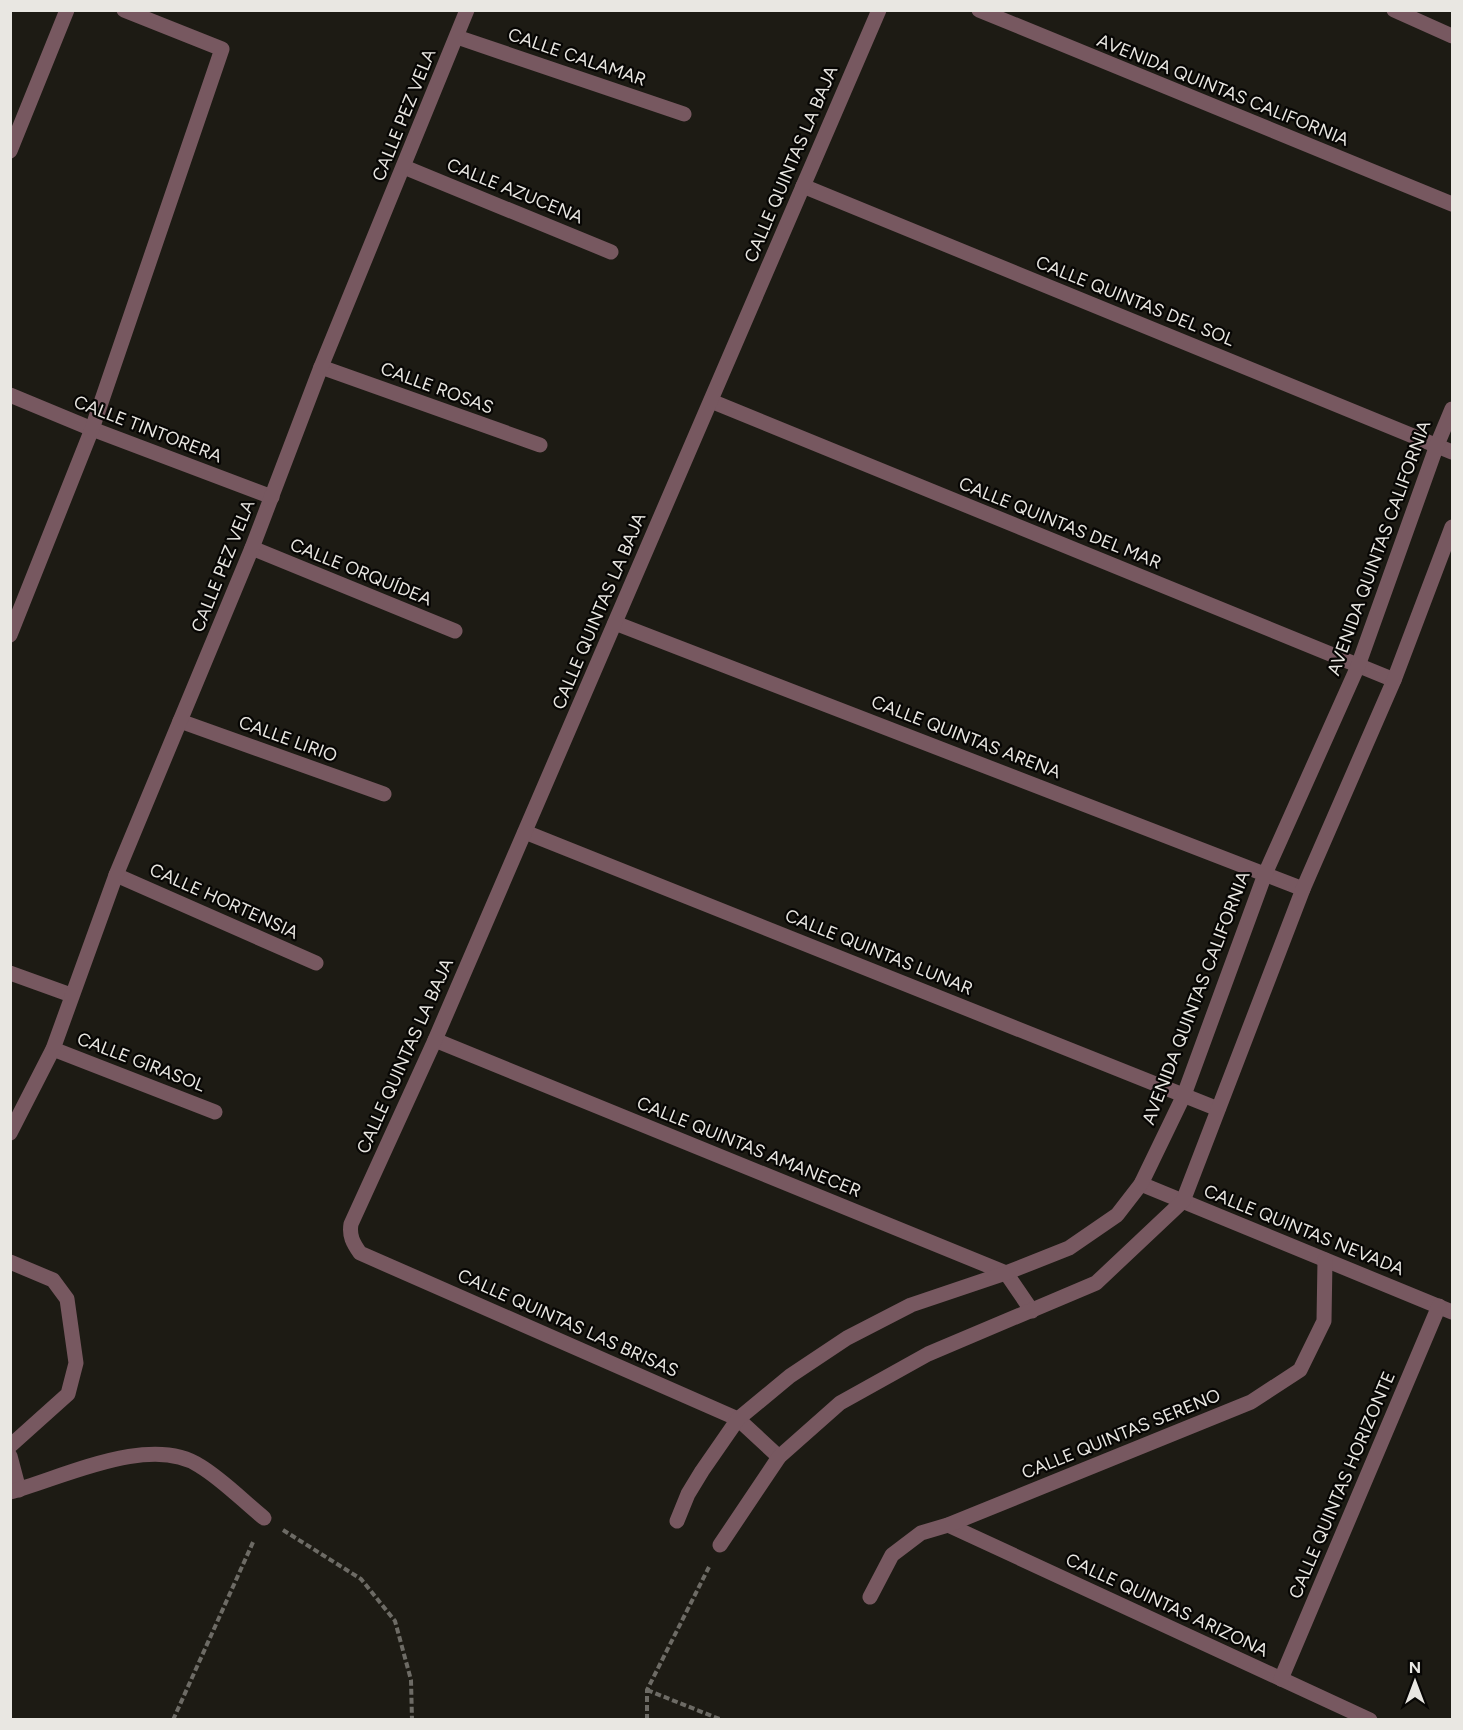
<svg xmlns="http://www.w3.org/2000/svg" width="1463" height="1730" font-family="Figtree,sans-serif">
<rect width="100%" height="100%" fill="#1d1b14"/>
<g fill="none" stroke-linecap="round" stroke-linejoin="round">
<g stroke="#6d6b65" stroke-width="4" stroke-dasharray="6 3" stroke-linecap="butt">
<path d="M 283,1530 L 361,1579 L 395,1621 L 411,1680 L 412,1720"/>
<path d="M 647,1690 L 722,1720"/>
<path d="M 173,1720 L 254,1540"/>
<path d="M 647,1720 L 647,1690 L 709,1567"/>
</g>
<path stroke="#775860" stroke-width="15" d="M 10,1262 L 53,1280 L 67,1299 L 76,1363 L 68,1394 L 10,1446"/>
<g stroke="#775860" stroke-width="15">
<path d="M 979,10 L 1452,204"/>
<path d="M 1394,10 L 1452,36"/>
<path d="M 457,37 L 684,114"/>
<path d="M 10,151 L 67,10"/>
<path d="M 404,167 L 611,252"/>
<path d="M 803,186 L 1452,452"/>
<path d="M 321,367 L 540,445"/>
<path d="M 10,395 L 92,429 L 272,497"/>
<path d="M 711,401 L 1394,680"/>
<path d="M 252,548 L 455,631"/>
<path d="M 615,623 L 1303,889"/>
<path d="M 10,635 L 92,429 L 222,49 L 124,10"/>
<path d="M 180,721 L 384,794"/>
<path d="M 525,832 L 1218,1109"/>
<path d="M 116,875 L 316,963"/>
<path d="M 10,973 L 71,995"/>
<path d="M 435,1040 L 1006,1273 L 1032,1311"/>
<path d="M 53,1049 L 215,1112"/>
<path d="M 10,1133 L 53,1049 L 116,875 L 252,548 L 321,367 L 467,10"/>
<path d="M 1141,1184 L 1452,1312"/>
<path d="M 10,1456 L 19,1490"/>
<path d="M 779,1457 L 738,1419 L 360,1253 C 353,1243 349,1236 351,1224 L 435,1040 L 879,10"/>
<path d="M 10,1492 C 62,1478 151,1433 200,1466 C 223,1480 243,1501 264,1518"/>
<path d="M 677,1521 L 688,1494 L 702,1471 L 738,1419 L 790,1376 L 847,1338 L 911,1305 L 1006,1273 L 1069,1248 L 1117,1215 L 1141,1184 L 1184,1095 L 1265,874 L 1358,666 L 1437,445 L 1452,409"/>
<path d="M 948,1525 L 1370,1720"/>
<path d="M 720,1545 L 779,1457 L 840,1403 L 928,1354 L 1096,1283 L 1183,1201 L 1303,889 L 1394,680 L 1452,527"/>
<path d="M 870,1597 L 892,1555 L 921,1533 L 948,1525 L 1251,1402 L 1300,1370 L 1324,1321 L 1325,1260"/>
<path d="M 1281,1679 L 1439,1306"/>
</g>
</g>
<g text-anchor="middle" dominant-baseline="central" stroke-width="4.5" stroke-linejoin="round" paint-order="stroke">
<g font-size="18" fill="#e9e7e2" stroke="#070604">
<text transform="translate(577 57) rotate(19)">CALLE CALAMAR</text>
<text transform="translate(1223 90) rotate(22)">AVENIDA QUINTAS CALIFORNIA</text>
<text transform="translate(404 115) rotate(-68)">CALLE PEZ VELA</text>
<text transform="translate(791 164) rotate(-67)">CALLE QUINTAS LA BAJA</text>
<text transform="translate(515 191) rotate(22)">CALLE AZUCENA</text>
<text transform="translate(1135 301) rotate(22)">CALLE QUINTAS DEL SOL</text>
<text transform="translate(437 388) rotate(20)">CALLE ROSAS</text>
<text transform="translate(148 429) rotate(21)">CALLE TINTORERA</text>
<text transform="translate(1060 523) rotate(22)">CALLE QUINTAS DEL MAR</text>
<text transform="translate(1379 548) rotate(-70)">AVENIDA QUINTAS CALIFORNIA</text>
<text transform="translate(223 566) rotate(-68)">CALLE PEZ VELA</text>
<text transform="translate(361 572) rotate(22)">CALLE ORQUÍDEA</text>
<text transform="translate(599 611) rotate(-67)">CALLE QUINTAS LA BAJA</text>
<text transform="translate(966 737) rotate(21)">CALLE QUINTAS ARENA</text>
<text transform="translate(288 739) rotate(20)">CALLE LIRIO</text>
<text transform="translate(224 901) rotate(24)">CALLE HORTENSIA</text>
<text transform="translate(879 952) rotate(22)">CALLE QUINTAS LUNAR</text>
<text transform="translate(1196 998) rotate(-69)">AVENIDA QUINTAS CALIFORNIA</text>
<text transform="translate(405 1056) rotate(-66)">CALLE QUINTAS LA BAJA</text>
<text transform="translate(141 1062) rotate(21)">CALLE GIRASOL</text>
<text transform="translate(749 1147) rotate(22)">CALLE QUINTAS AMANECER</text>
<text transform="translate(1304 1230) rotate(22)">CALLE QUINTAS NEVADA</text>
<text transform="translate(568 1323) rotate(24)">CALLE QUINTAS LAS BRISAS</text>
<text transform="translate(1121 1434) rotate(-22)">CALLE QUINTAS SERENO</text>
<text transform="translate(1342 1485) rotate(-67)">CALLE QUINTAS HORIZONTE</text>
<text transform="translate(1167 1605) rotate(25)">CALLE QUINTAS ARIZONA</text>
</g>
</g>
<rect width="1463" height="1730" fill="none" stroke="#e9e7e2" stroke-width="24"/>
<g transform="translate(1415 1682)" stroke="#070604" stroke-width="4.5" paint-order="stroke">
<path d="M0-4.5L10 22L0 15L-10 22Z" fill="#e9e7e2"/>
<text y="-9" font-size="16" font-weight="bold" text-anchor="middle" fill="#e9e7e2">N</text>
</g>
</svg>
